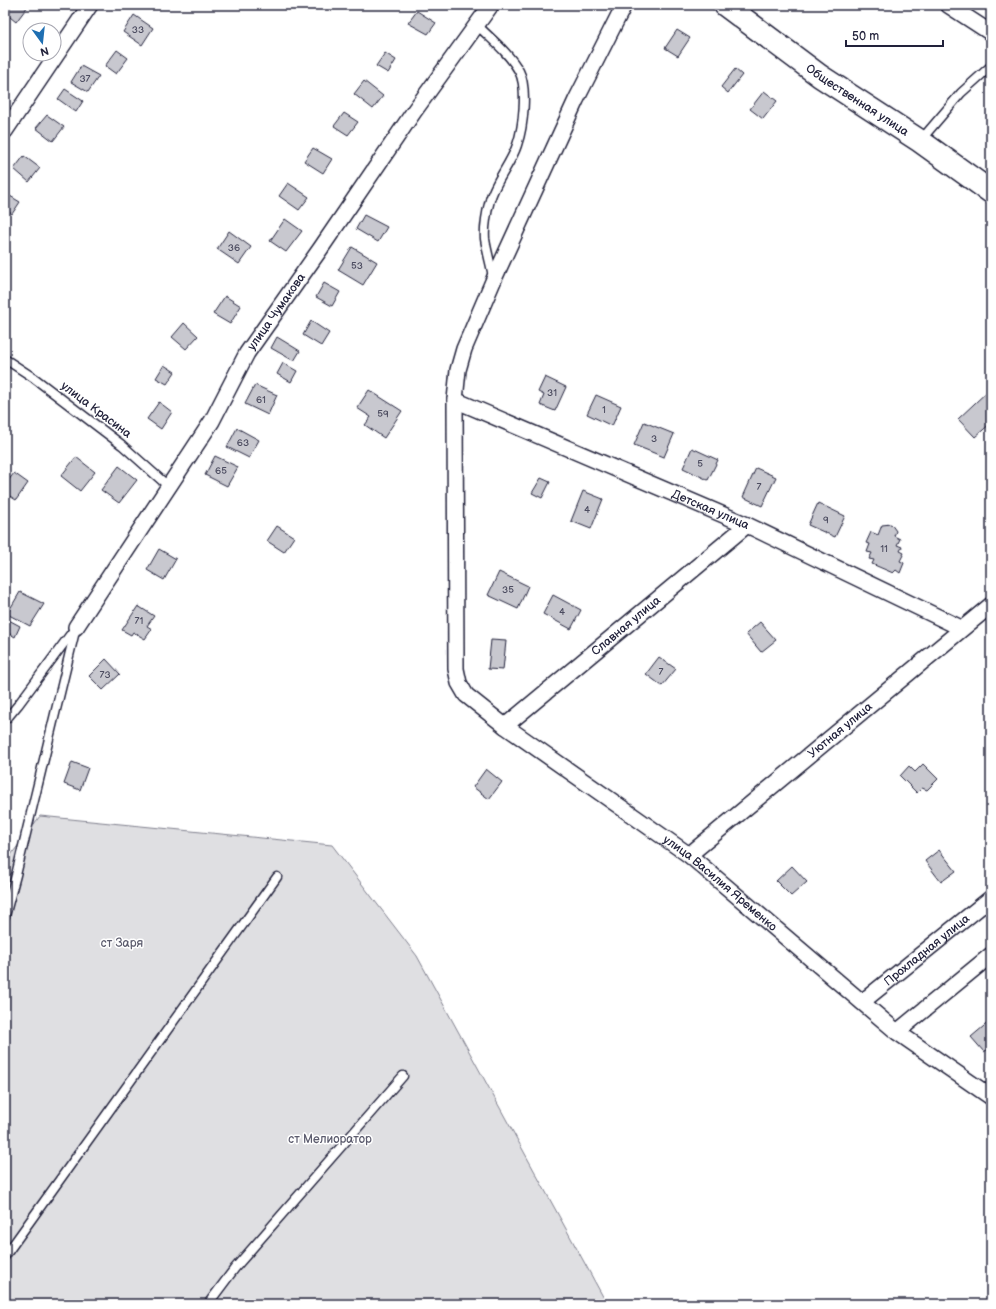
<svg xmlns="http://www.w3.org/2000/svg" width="996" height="1309" font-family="'Balsamiq Sans',sans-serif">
<rect width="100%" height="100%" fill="#fff"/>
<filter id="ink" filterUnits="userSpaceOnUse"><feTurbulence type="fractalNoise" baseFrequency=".025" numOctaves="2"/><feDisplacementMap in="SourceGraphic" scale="8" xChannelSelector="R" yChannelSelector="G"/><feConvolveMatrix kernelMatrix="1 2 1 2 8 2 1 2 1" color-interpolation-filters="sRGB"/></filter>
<g filter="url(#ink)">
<path fill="#dfdfe2" stroke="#80808e" d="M 40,816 L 332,845 L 417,956 L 607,1304 L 5,1304 L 5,863 Z"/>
<g fill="#c8c8cf" stroke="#22223b">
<path d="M 5,5 L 27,5 L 28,6 L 16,22 L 5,13 Z"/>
<path d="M 417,11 L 436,23 L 428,34 L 408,23 Z"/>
<path d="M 134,15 L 153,28 L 142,45 L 123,32 Z"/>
<path d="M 677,30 L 690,38 L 678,56 L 665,48 Z"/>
<path d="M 117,50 L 128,58 L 116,74 L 105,66 Z"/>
<path d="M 385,53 L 396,60 L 388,73 L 376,66 Z"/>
<path d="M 81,66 L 99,76 L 88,92 L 71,82 Z"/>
<path d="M 735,69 L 742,75 L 728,93 L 721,87 Z"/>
<path d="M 364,81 L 383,96 L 373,109 L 354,94 Z"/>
<path d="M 65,89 L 83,101 L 76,112 L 58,99 Z"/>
<path d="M 764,91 L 777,101 L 763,119 L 750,109 Z"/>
<path d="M 344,113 L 358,122 L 348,135 L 334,126 Z"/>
<path d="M 47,115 L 64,127 L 53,141 L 36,128 Z"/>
<path d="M 313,148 L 332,159 L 323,173 L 304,161 Z"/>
<path d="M 24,156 L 40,168 L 29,182 L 14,169 Z"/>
<path d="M 288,183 L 309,197 L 299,210 L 279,196 Z"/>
<path d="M 10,196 L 20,202 L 12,214 L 5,209 L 5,202 Z"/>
<path d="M 364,215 L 387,227 L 378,242 L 356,229 Z"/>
<path d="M 285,219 L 302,231 L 286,252 L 270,241 Z"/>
<path d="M 229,231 L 251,247 L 239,264 L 217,249 Z"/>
<path d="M 352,247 L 377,262 L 363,285 L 338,270 Z"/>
<path d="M 324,283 L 340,292 L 332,306 L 316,297 Z"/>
<path d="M 225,296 L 241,306 L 230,324 L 213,314 Z"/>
<path d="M 311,321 L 329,333 L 321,346 L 303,335 Z"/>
<path d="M 184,323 L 198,336 L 186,349 L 172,337 Z"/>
<path d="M 277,337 L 300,351 L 294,361 L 271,348 Z"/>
<path d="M 283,363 L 297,371 L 291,382 L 277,374 Z"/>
<path d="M 164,365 L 175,372 L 167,384 L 156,378 Z"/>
<path d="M 545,377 L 566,387 L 555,411 L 540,405 L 544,395 L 538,392 Z"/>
<path d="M 255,385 L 277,395 L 268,415 L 245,404 Z"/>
<path d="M 991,388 L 991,423 L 975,437 L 958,419 Z"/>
<path d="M 369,390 L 402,411 L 384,438 L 365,425 L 371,417 L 357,408 Z"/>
<path d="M 596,395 L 621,406 L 612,426 L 587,414 Z"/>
<path d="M 159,402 L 172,412 L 161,429 L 147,419 Z"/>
<path d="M 644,422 L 674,434 L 664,457 L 634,445 Z"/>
<path d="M 237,428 L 259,440 L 249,458 L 227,447 Z"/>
<path d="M 692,448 L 718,460 L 708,480 L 683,468 Z"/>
<path d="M 215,456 L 238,467 L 227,486 L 205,475 Z"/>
<path d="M 76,457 L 95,472 L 80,491 L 61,476 Z"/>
<path d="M 119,466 L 137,480 L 119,503 L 101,490 Z"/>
<path d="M 756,468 L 776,477 L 762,506 L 743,497 Z"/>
<path d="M 14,473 L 28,483 L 16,500 L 5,493 L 5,485 Z"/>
<path d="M 541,478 L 550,482 L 542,498 L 532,493 Z"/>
<path d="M 583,491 L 603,499 L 591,529 L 571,521 Z"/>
<path d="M 818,503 L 845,516 L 835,537 L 808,525 Z"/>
<path d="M 891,524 L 896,531 L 894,536 L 900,539 L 897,545 L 902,547 L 900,551 L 904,553 L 900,561 L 904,563 L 900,573 L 896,570 L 893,573 L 872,564 L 874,560 L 869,559 L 872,553 L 867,552 L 870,544 L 866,543 L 871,532 L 878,535 L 882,525 Z"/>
<path d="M 277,526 L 294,537 L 284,552 L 267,541 Z"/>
<path d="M 159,549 L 176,559 L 164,580 L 147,570 Z"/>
<path d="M 499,572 L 528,586 L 518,609 L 488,595 Z"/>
<path d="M 20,592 L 44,604 L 30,626 L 7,614 Z"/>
<path d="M 553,595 L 581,610 L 571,629 L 543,614 Z"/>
<path d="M 138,606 L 154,616 L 147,626 L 152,629 L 145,639 L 133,632 L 131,635 L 122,630 Z"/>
<path d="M 5,618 L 20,626 L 15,637 L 5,631 Z"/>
<path d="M 760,622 L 776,640 L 761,652 L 746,634 Z"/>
<path d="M 491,640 L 506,641 L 503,670 L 488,669 Z"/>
<path d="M 659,657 L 676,669 L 662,686 L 646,674 Z"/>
<path d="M 106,659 L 120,674 L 103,690 L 89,676 Z"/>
<path d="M 72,762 L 88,768 L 80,790 L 64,784 Z"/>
<path d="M 923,764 L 938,779 L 927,790 L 922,788 L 917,793 L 900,776 L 909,766 L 915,772 Z"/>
<path d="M 486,769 L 502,782 L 489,799 L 473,787 Z"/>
<path d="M 939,850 L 956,871 L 941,882 L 925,861 Z"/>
<path d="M 792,866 L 807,882 L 791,896 L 776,881 Z"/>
<path d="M 990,1021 L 991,1047 L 984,1052 L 971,1037 Z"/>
</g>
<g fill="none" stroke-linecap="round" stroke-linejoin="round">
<g stroke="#22223b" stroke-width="11">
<g id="lane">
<path d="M 476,24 C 491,39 509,53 519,71 C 528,88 523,128 517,145 C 511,164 495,181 490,200 C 487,210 484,228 485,239 C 487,252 491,265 493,277"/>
<path d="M 920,141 L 961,93 L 991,66"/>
<path d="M 5,359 L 34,378 L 122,445 L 168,486"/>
<path d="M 5,718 L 8,717 L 18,705 L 73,631"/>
<path d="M 5,916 L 16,875 L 76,627"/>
<path d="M 5,1256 L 277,877"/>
<path d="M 208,1304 L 235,1268 L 403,1076"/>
</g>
</g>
<g stroke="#22223b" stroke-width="18">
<g id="street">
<path id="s1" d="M 624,5 L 576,100 L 494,279 L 464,349 L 458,370 L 455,400 L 456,669 L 459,683 L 466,695 L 505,726 L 689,855 L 897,1032 L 991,1097"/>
<path d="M 948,5 L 991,33"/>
<path d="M 5,131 L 90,5"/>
<path id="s2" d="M 455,400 L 747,525 L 961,628"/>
<path id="s3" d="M 76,627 L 212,421 L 247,353 L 321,248 L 415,110 L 491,5"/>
<path id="s4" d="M 505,726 L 747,525"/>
<path id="s5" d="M 689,855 L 991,605"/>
<path id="s6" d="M 862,1002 L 991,898"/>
<path d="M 897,1032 L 991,955"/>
</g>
</g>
<g stroke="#22223b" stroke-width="25">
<g id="secondary">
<path id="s7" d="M 725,5 L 820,76 L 920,141 L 991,192"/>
</g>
</g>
<use href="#lane" stroke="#fff" stroke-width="8"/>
<use href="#street" stroke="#fff" stroke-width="15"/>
<use href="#secondary" stroke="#fff" stroke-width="22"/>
</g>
</g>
<g text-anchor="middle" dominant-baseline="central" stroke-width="3" stroke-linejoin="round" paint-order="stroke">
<g font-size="10" fill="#4c4c60">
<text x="138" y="30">33</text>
<text x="85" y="79">37</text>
<text x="234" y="248">36</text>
<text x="357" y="266">53</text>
<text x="552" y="393">31</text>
<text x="261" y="400">61</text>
<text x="604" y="410">1</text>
<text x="383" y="414">59</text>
<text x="654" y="439">3</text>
<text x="243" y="443">63</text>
<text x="700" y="464">5</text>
<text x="221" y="471">65</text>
<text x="759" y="487">7</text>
<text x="587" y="510">4</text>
<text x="826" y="520">9</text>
<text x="884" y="549">11</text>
<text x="508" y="590">35</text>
<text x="562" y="612">4</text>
<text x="139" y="621">71</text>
<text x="661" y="672">7</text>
<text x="105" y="675">73</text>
</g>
<g font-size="12" fill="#22223b" stroke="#fff">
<text stroke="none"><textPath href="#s7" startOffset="163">Общественная улица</textPath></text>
<text stroke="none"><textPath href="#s3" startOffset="374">улица Чумакова</textPath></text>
<text transform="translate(96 410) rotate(37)">улица Красина</text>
<text stroke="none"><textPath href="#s2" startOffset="278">Детская улица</textPath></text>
<text stroke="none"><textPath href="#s4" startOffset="157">Славная улица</textPath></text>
<text stroke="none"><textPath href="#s5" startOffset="196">Уютная улица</textPath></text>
<text stroke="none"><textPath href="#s1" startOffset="1045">улица Василия Яременко</textPath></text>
<text stroke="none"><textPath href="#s6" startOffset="83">Прохладная улица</textPath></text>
</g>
<g font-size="12" fill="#5b5b6d" stroke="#fff">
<text x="122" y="943">ст Заря</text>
<text x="330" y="1139">ст Мелиоратор</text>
</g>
</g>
<rect width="996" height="1309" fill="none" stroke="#fff" stroke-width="20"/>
<rect x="10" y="10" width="976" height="1289" fill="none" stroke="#22223b" stroke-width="1.5" filter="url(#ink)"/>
<g transform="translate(42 42) rotate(165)"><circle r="19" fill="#ffffff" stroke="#a7a7b1"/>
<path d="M0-3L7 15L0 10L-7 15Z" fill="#1f6fb2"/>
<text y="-6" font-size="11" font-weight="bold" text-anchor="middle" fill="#22223b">N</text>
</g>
<path d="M846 40v6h97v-6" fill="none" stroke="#22223b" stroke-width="2"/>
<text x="852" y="40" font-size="12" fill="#22223b" stroke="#ffffff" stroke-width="3" paint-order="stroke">50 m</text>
</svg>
